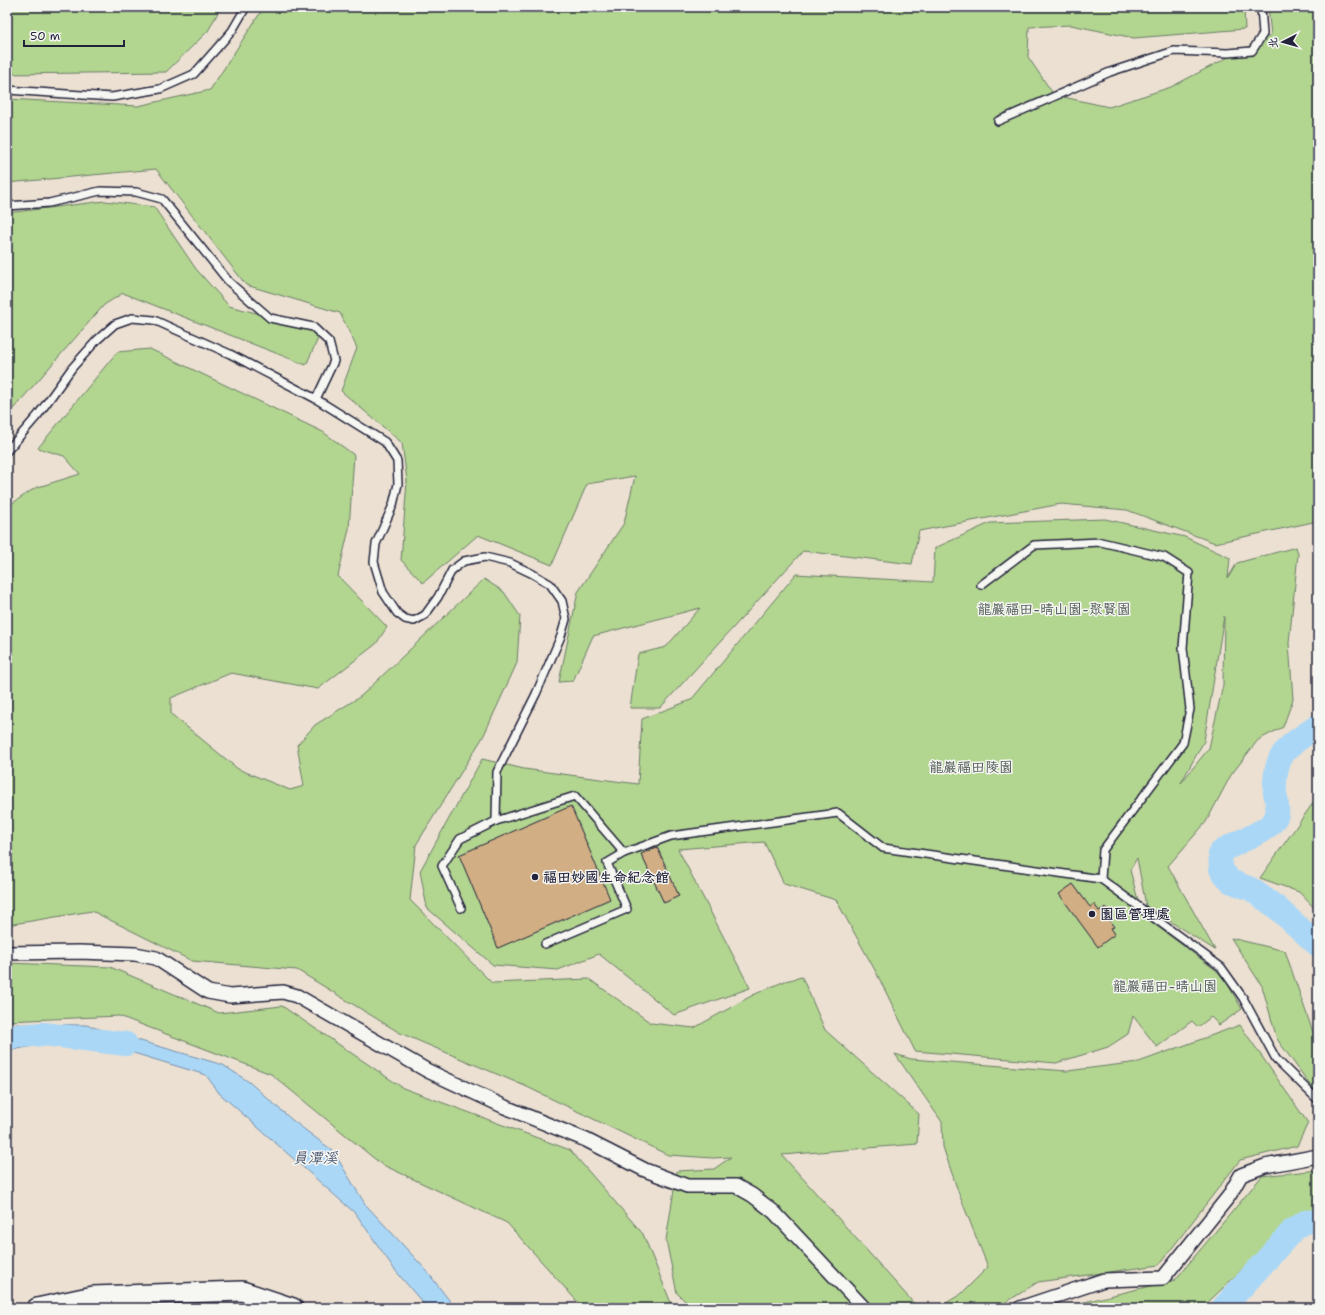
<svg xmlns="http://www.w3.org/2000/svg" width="1325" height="1315" font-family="'Shantell Sans','LXGW WenKai TC',sans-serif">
<rect width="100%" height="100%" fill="#ebe0d1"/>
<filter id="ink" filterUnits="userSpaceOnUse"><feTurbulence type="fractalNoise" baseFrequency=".025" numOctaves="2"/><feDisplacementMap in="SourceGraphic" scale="8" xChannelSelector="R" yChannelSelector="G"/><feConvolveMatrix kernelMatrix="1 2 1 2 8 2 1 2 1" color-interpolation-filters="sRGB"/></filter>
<g filter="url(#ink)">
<g fill="#b2d590" stroke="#6a7c66" fill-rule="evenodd">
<path d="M 7,7 L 221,7 L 208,31 L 166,72 L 7,74 Z"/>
<path d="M 264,7 L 1244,7 L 1245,29 L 1134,38 L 1071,25 L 1029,27 L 1028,57 L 1054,95 L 1109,107 L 1171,87 L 1271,35 L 1268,7 L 1318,7 L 1318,521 L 1215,543 L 1127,510 L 1061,504 L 919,531 L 912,564 L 803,551 L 660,708 L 630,708 L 638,654 L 666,647 L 700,608 L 593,636 L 573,681 L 559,682 L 578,592 L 624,523 L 635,476 L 587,484 L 552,565 L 478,535 L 423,583 L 401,560 L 407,481 L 402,443 L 341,391 L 357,348 L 340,313 L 246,285 L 156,169 L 7,183 L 7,99 L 138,106 L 210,90 Z"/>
<path d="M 105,201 L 154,207 L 196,269 L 229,306 L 322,330 L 306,365 L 123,293 L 104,305 L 7,416 L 7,213 Z"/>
<path d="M 150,349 L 323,432 L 354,455 L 349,529 L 338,576 L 387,627 L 376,644 L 318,689 L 231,673 L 171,698 L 171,714 L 238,769 L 290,790 L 304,786 L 297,745 L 315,725 L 361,696 L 484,579 L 504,592 L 520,616 L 517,663 L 483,737 L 416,845 L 410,900 L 492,983 L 589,979 L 651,1023 L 694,1028 L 753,995 L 785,981 L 802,977 L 825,1030 L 919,1114 L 917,1144 L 782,1155 L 918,1308 L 692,1308 L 677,1293 L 666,1240 L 677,1171 L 714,1169 L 731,1157 L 713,1158 L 668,1155 L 525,1086 L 400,1033 L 297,970 L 192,961 L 92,911 L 7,925 L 7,507 L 35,488 L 80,474 L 64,456 L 38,448 L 117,352 Z"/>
<path d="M 1105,519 L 1185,537 L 1230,558 L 1228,578 L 1237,563 L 1296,547 L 1298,554 L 1289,643 L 1293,699 L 1283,727 L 1258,740 L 1231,775 L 1206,822 L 1168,866 L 1215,950 L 1146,906 L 1137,858 L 1130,870 L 1142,915 L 1217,971 L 1227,983 L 1242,1009 L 1219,1025 L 1211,1017 L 1198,1027 L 1192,1021 L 1157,1047 L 1133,1016 L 1128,1034 L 1108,1047 L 1056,1063 L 915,1051 L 876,972 L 836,900 L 784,884 L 764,842 L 678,849 L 750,988 L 674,1015 L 599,954 L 558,970 L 493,965 L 427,908 L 420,871 L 482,759 L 524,769 L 638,784 L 642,719 L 691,700 L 796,574 L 933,582 L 935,548 L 990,523 ZM 1224,616 L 1223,685 L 1209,748 L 1181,783 L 1204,741 Z"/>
<path d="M 1318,796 L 1318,912 L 1299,892 L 1260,878 Z"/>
<path d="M 1231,938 L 1285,951 L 1318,1047 L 1318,1093 L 1310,1085 L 1277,1039 L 1262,986 Z"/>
<path d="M 7,963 L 110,967 L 219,1013 L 282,1006 L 403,1088 L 570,1150 L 643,1234 L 673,1308 L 583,1308 L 507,1223 L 381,1164 L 271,1074 L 119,1016 L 7,1021 Z"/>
<path d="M 1240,1025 L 1308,1123 L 1297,1146 L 1240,1160 L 1159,1265 L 1038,1282 L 997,1308 L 938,1308 L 961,1294 L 988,1267 L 959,1194 L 943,1147 L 942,1122 L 895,1054 L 911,1059 L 1067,1071 L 1139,1062 Z"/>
<path d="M 1318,1170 L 1318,1213 L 1294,1220 L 1202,1308 L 1060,1308 L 1175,1280 L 1262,1176 Z"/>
</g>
<path fill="#abd7f7" stroke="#748fac" d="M 7,1024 L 86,1025 L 223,1065 L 249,1082 L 292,1120 L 333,1151 L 365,1204 L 426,1270 L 455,1308 L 427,1308 L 395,1270 L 356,1214 L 219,1093 L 206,1075 L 81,1037 L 7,1051 Z"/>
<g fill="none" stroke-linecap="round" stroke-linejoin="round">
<g stroke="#abd7f7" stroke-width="24">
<path d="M 1318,726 C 1288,746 1273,753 1275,793 C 1276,799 1279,811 1276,817 C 1268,834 1236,840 1220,853 L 1221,869 L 1230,881 L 1251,889 L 1276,907 L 1318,945"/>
<path d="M 7,1037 L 43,1034 L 126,1044"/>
<path d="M 1223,1308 L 1294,1229 L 1305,1222 L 1318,1221"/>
</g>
</g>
<g fill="#d1ae83" stroke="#22223b">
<path d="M 571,806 L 610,899 L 498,948 L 459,855 Z"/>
<path d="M 657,847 L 679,896 L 664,903 L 641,854 Z"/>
<path d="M 1073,884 L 1090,907 L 1094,904 L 1099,911 L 1106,907 L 1113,916 L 1109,920 L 1114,927 L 1111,928 L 1115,934 L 1098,947 L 1059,894 Z"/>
</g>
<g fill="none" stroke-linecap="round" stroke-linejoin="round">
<g stroke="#22223b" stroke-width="10">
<g id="lane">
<path d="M 7,90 L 112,97 L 160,89 L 194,74 L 232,31 L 246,7"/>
<path d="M 998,121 L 1110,72 L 1174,51 L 1228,53 L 1252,51 L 1263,34 L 1261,7"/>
<path d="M 7,206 L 49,203 L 100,191 L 136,192 L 162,199 L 229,282 L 270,318 L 313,327 L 329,342 L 334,361 L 316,399"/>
<path d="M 7,451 L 38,415 L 72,368 L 97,340 L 115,324 L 132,318 L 154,320 L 230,354 L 316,399 L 385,442 L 397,461 L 398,484 L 393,505 L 376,544 L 374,562 L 383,592 L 397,613 L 405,619 L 414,621 L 425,615 L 438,597 L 452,570 L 464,561 L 485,557 L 510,563 L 531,573 L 550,584 L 562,601 L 566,619 L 561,636 L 536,694 L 497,772 L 496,821"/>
<path d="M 981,585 L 1034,545 L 1101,542 L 1164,557 L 1189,573 L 1183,648 L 1190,709 L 1183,743 L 1103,850 L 1101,879"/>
<path d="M 461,908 L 442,866 L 460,839 L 496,821 L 575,796 L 624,853 L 671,836 L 838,813 L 883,848 L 1101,879 L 1221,967 L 1243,998 L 1276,1059 L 1318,1100"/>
<path d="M 545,944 L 627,909 L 607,863 L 624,853"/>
</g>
</g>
<g stroke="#22223b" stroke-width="16">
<g id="street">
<path d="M 7,953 L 79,952 L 135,954 L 156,958 L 208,992 L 230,996 L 283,992 L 297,996 L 428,1071 L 505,1107 L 586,1140 L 645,1170 L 687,1186 L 736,1186 L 752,1195 L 774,1212 L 864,1308"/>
<path d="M 1020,1308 L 1104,1280 L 1163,1278 L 1229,1196 L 1241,1175 L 1265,1166 L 1318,1156"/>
</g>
</g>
<g stroke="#22223b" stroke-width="22">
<path id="secondary" d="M 37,1308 L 93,1296 L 242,1291 L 293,1308"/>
</g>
<use href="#lane" stroke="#f6f6f2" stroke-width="7"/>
<use href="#street" stroke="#f6f6f2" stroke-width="13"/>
<use href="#secondary" stroke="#f6f6f2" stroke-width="19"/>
</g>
</g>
<g fill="#22223b" stroke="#f6f6f2" stroke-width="1.5">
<circle cx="535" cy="877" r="4"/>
<circle cx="1092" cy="914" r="4"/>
</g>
<g text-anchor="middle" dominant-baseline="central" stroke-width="3" stroke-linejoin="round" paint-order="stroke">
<g font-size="14" fill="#4d5854" stroke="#f6f6f2">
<text x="1054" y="609">龍巖福田-晴山園-聚賢園</text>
<text x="971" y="767">龍巖福田陵園</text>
<text x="1165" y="986">龍巖福田-晴山園</text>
</g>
<g font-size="14" font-weight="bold" fill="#22223b" stroke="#f6f6f2" text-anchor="start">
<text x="543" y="877">福田妙國生命紀念館</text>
<text x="1100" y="914">園區管理處</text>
</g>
<g font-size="15" font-style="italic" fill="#4b5873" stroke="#f6f6f2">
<text x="315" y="1158">員潭溪</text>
</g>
</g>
<rect width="1325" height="1315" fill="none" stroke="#f6f6f2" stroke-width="24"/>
<rect x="12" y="12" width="1301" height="1291" fill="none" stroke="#22223b" stroke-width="1.5" filter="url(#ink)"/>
<g transform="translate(1283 42) rotate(264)" stroke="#f6f6f2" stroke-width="3" paint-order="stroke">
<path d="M0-3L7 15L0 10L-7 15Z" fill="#22223b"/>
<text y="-6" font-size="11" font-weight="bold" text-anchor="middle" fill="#22223b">北</text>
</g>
<path d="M24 40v6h100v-6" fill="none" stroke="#22223b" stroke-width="2"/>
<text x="30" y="40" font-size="12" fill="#22223b" stroke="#f6f6f2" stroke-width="3" paint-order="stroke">50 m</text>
</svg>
